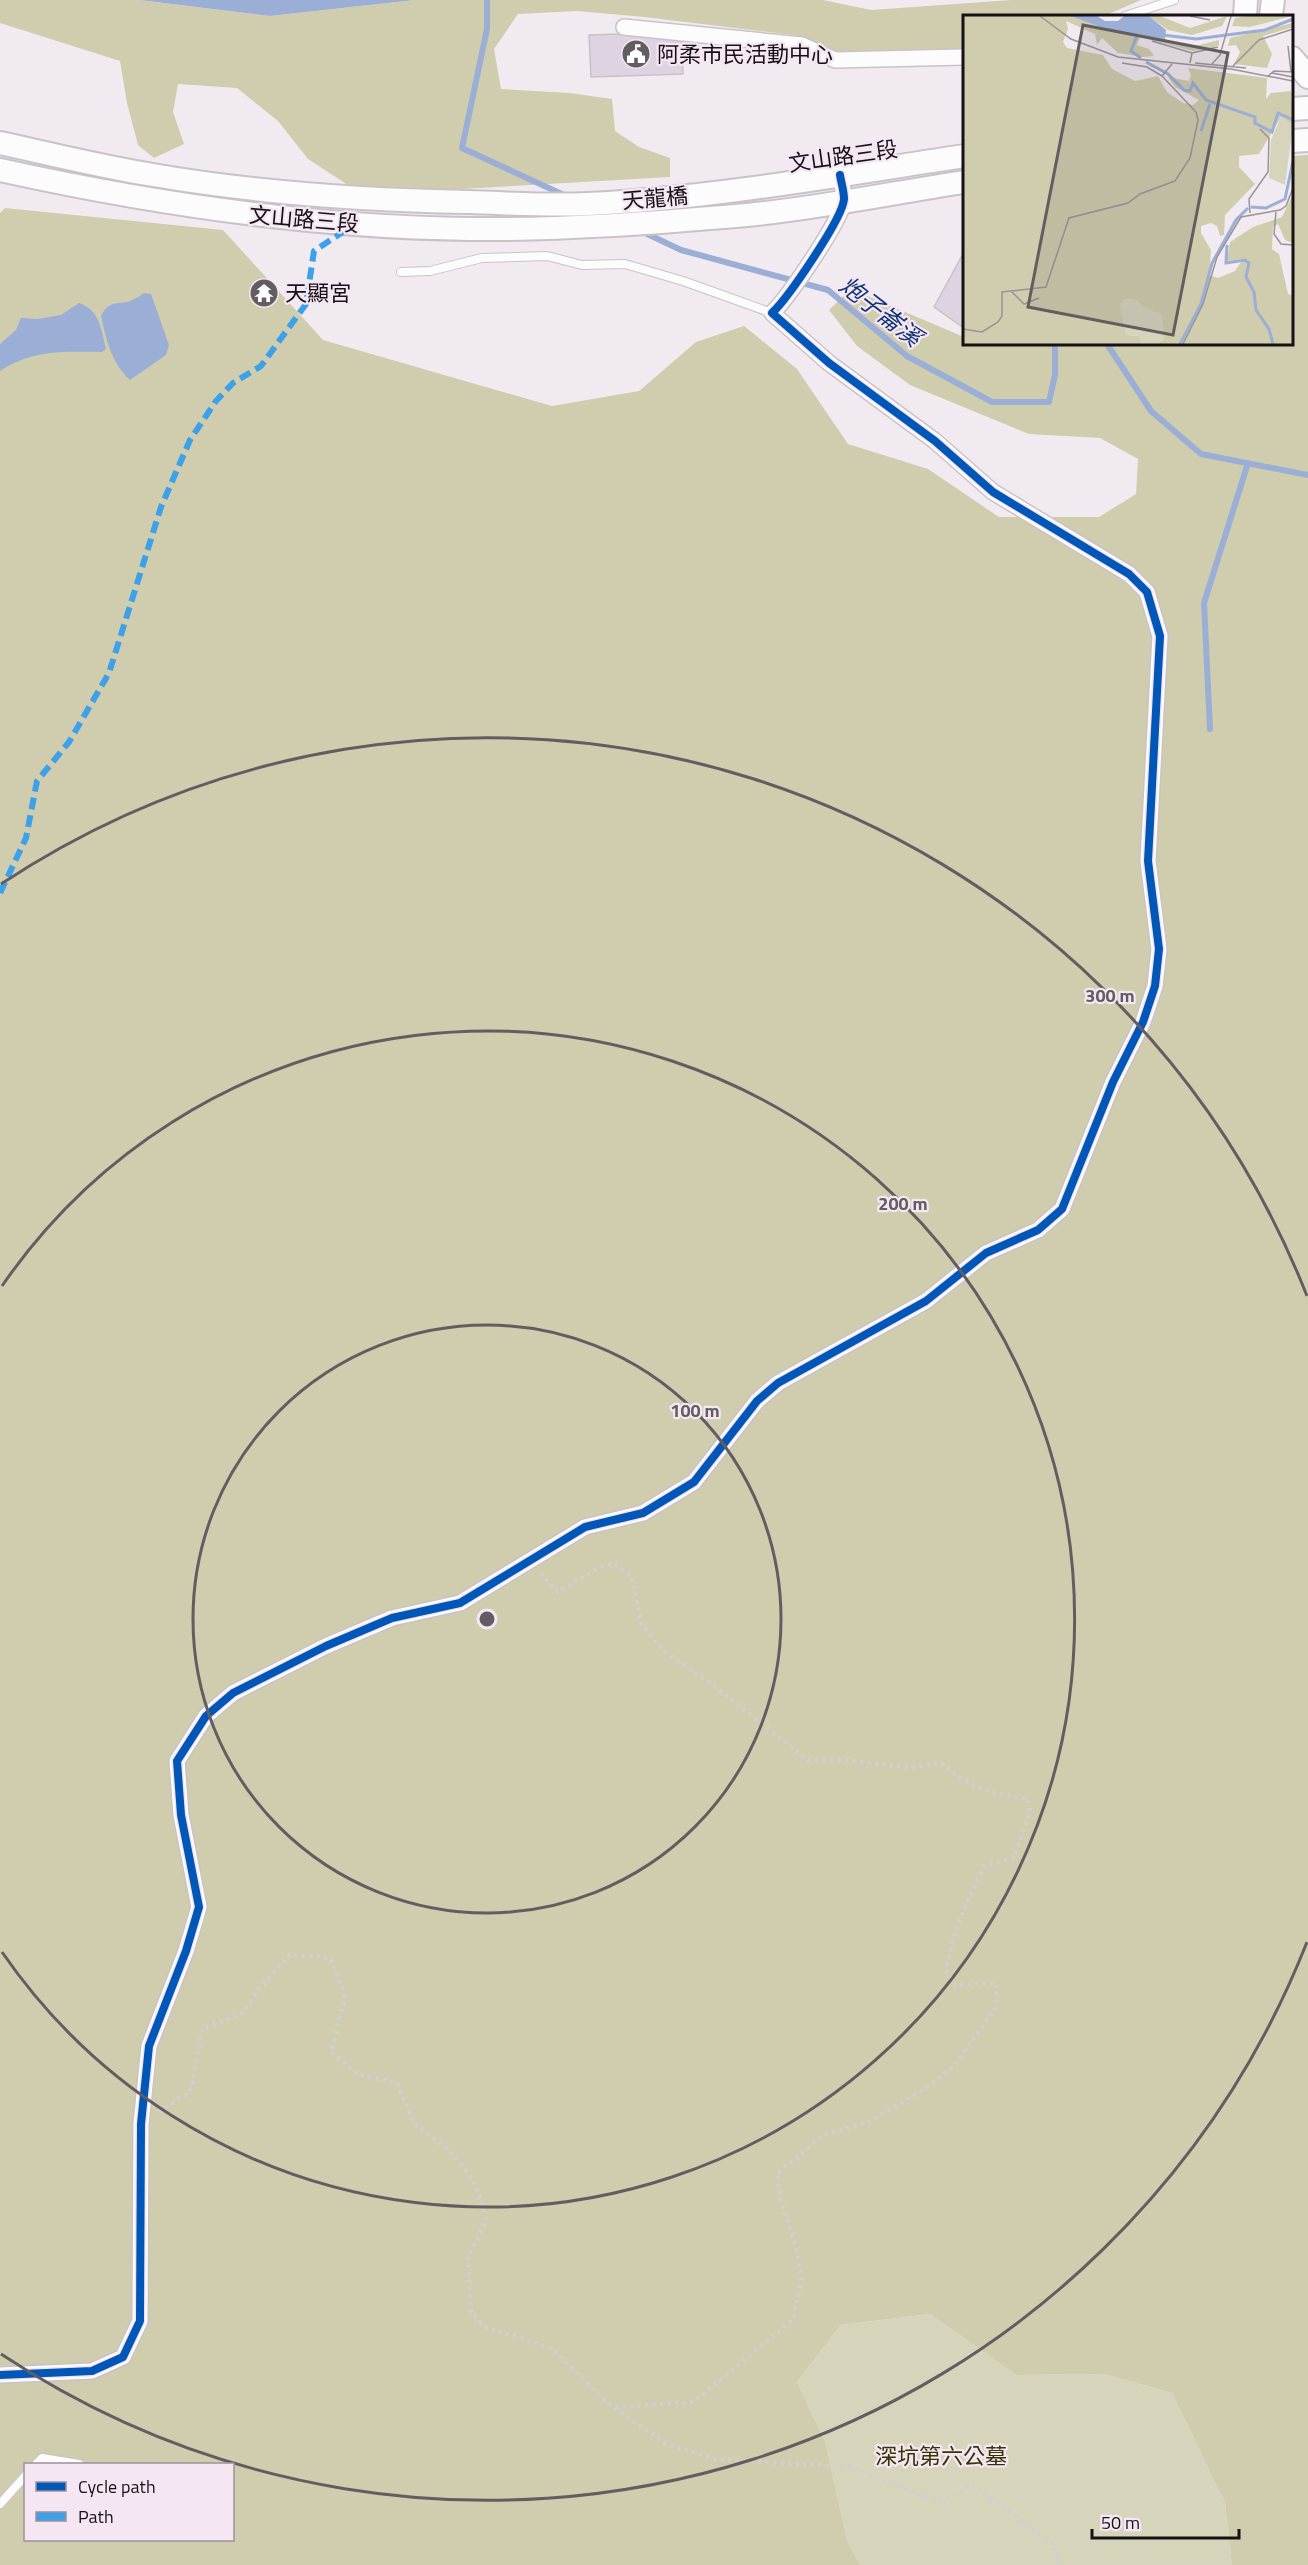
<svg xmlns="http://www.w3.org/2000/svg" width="1308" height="2565" font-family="'Titillium Web','Noto Sans TC',sans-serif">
<rect width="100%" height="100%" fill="#f2eaf1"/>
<path fill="#d6d5bc" d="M 930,2314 L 1016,2375 L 1104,2374 L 1172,2393 L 1225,2503 L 1232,2565 L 860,2565 L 847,2540 L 825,2441 L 797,2382 L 841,2325 Z"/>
<g fill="#cfcdad" fill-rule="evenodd">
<path d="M 0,0 L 139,0 L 270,16 L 415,0 L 823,0 L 871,10 L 1011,0 L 1141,0 L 1104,16 L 964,16 L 964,49 L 840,52 L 793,35 L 644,17 L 577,11 L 518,14 L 494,49 L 501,89 L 570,93 L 612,99 L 615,131 L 639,147 L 670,158 L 670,177 L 444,190 L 351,187 L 308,159 L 278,121 L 237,88 L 178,84 L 173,112 L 184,144 L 154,158 L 138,145 L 127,103 L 120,61 L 0,23 Z"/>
<path d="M 1308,155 L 1308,2565 L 1232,2565 L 1225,2503 L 1172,2393 L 1104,2374 L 1016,2375 L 930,2314 L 841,2325 L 797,2382 L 825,2441 L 847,2540 L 860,2565 L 0,2565 L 0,213 L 5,208 L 223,230 L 323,340 L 552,406 L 639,391 L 696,342 L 744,326 L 797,369 L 848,444 L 928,469 L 999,517 L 1099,517 L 1136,494 L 1138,459 L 1100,438 L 1029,434 L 910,385 L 857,346 L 829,310 L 851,289 L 964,337 L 964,344 L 1292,344 L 1292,156 ZM 26,2464 L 232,2464 L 232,2540 L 26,2540 Z"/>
</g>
<g fill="#9baed6">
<path d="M 139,0 L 415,0 L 270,16 Z"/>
<path d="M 144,293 L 151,294 L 169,345 L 166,355 L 130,380 C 112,364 106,339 101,316 C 109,300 117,305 130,301 C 135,299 140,296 144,293 Z"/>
<path d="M 79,303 C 100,310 101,329 106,349 L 102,352 C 63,352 35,349 0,371 L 0,344 L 16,330 L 21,318 L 38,319 L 61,315 Z"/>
</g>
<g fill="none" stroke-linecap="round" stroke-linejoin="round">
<g stroke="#9baed6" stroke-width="6">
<path d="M 487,0 L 487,29 L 462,148 L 566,196"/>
<path d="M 641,231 L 681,250 L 828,290 L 907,356 L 992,402 L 1049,402 L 1055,375 L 1055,344"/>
<path d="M 1107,344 L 1151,411 L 1201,454 L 1308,475"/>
<path d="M 1210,729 L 1204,603 L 1248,463"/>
</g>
</g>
<g fill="#ded3e0" stroke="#c8c2c8" stroke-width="1.5">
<path d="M 681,32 L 683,74 L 591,77 L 589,35 Z"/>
<path d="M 964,252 L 964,328 L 934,307 Z"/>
</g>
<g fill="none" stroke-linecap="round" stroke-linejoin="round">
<g stroke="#c9c3c8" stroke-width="10">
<g id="lane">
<path d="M 1125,16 L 1174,0"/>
<path d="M 401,272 L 430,271 L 482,258 L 547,256 L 582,265 L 625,264 L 683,281 L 772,313"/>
<path d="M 36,2464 L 42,2458 L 79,2464"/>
<path d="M 0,2504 L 26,2475"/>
</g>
</g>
<g stroke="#c9c3c8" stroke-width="18">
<g id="street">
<path d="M 624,27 L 802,45 L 835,60 L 964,57"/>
<path d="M 0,2375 L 92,2371 L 123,2357 L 140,2321 L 141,2124 L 149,2046 L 186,1951 L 199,1907 L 181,1815 L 177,1761 L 206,1716 L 233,1693 L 326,1646 L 392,1618 L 460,1603 L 585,1527 L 643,1513 L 694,1482 L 757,1401 L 778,1383 L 926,1301 L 986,1253 L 1038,1230 L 1062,1209 L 1113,1082 L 1143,1022 L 1155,986 L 1159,949 L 1148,861 L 1160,636 L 1147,592 L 1129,574 L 993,492 L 935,441 L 829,363 L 772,313 C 788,298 843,218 844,199 C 844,191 841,182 840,175"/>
</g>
</g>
<g stroke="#c9c3c8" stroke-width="26">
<g id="secondary">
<path d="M 1245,16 L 1246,0"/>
<path d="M 1271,16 L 1273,0"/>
<path d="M 1292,58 L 1308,77"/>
<path d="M 1292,109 L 1308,108"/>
<path d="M 1292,141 L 1308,140"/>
<path d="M 0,143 C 51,154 102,167 153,175 C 257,193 364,200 469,202 C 508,203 548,206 587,204 C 713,198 839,175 964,156"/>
<path d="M 0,170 C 154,204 311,227 469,229 C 562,230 655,223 747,215 C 820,208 892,193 964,182"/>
</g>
</g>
<g stroke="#d2cfd2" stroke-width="4" stroke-dasharray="3 4.5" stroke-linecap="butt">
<path d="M 541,1573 L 557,1592 L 603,1566 L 614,1564 L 632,1576 L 641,1623 L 665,1652 L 709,1682 L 808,1760 L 846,1760 L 912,1768 L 941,1762 C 968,1787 991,1795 1027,1798 L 1030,1811 L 1014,1858 L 984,1866 L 958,1923 L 946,1969 L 955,1985 L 996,1983 L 997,2006 L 955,2065 L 922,2091 L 868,2122 L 824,2135 L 777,2173 L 780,2199 L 794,2239 L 802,2278 L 793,2320 L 693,2402 L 614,2407"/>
<path d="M 159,2112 L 190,2092 L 203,2028 L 243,2013 L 258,1990 L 290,1954 L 330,1958 L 345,1995 L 331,2052 L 357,2074 L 397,2083 L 414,2124 L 448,2149 L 473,2179 L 487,2220 L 468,2257 L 471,2312 L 485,2327 L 552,2348 L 606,2402 L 666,2444 L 714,2459 L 851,2467 L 918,2494 L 943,2501 L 973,2484 L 1054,2545 L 1058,2565"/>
</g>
<use href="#lane" stroke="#fdfcfd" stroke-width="8"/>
<use href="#street" stroke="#fdfcfd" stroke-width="15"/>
<use href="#secondary" stroke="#fdfcfd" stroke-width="22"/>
<path stroke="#3da1ea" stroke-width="6" stroke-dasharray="12 6" stroke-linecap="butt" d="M 0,893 L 26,838 L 37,781 L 69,742 L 109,673 L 161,507 L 190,440 L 216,401 L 233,383 L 261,366 L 306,304 L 314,251 L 355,224"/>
<g stroke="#f5e6f4" stroke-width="11">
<path id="cycleway" d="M 0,2375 L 92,2371 L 123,2357 L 140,2321 L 141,2124 L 149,2046 L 186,1951 L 199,1907 L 181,1815 L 177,1761 L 206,1716 L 233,1693 L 326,1646 L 392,1618 L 460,1603 L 585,1527 L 643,1513 L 694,1482 L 757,1401 L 778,1383 L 926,1301 L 986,1253 L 1038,1230 L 1062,1209 L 1113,1082 L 1143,1022 L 1155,986 L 1159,949 L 1148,861 L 1160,636 L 1147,592 L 1129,574 L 993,492 L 935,441 L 829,363 L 772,313 C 788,298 843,218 844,199 C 844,191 841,182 840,175"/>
</g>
<use href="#cycleway" stroke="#0057b8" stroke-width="8"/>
</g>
<g fill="none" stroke="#635d62" stroke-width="3">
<circle cx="487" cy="1619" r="294"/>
<path d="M2 1286A588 588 0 1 1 2 1952"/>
<path d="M1307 1942A881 881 0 0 1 1 2354M1 884A881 881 0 0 1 1307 1296"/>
</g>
<defs>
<g id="civic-disc" transform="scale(1.5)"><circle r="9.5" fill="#635d62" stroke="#f5e6f4"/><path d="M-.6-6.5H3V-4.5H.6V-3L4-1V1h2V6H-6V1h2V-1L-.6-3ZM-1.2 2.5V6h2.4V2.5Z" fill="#fff"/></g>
<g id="temple-disc" transform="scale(1.5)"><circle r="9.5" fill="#635d62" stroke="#f5e6f4"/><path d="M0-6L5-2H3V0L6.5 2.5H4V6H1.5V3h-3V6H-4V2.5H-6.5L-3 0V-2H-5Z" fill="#fff"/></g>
</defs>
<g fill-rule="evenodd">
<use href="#civic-disc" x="636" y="54"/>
<use href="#temple-disc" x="264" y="293"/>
</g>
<g text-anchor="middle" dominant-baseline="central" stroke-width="4.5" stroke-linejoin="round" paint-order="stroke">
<g font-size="22" fill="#161115" stroke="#f5e6f4" text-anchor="start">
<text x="657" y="54">阿柔市民活動中心</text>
<text x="285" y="293">天顯宮</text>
</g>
<g font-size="22" fill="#161115" stroke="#f5e6f4">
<text transform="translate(843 156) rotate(-8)">文山路三段</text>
<text transform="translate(655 198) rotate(-5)">天龍橋</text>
<text transform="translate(304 219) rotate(5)">文山路三段</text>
</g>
<g font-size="22" fill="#343500" stroke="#f5e6f4">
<text x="941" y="2456">深坑第六公墓</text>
</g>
<g font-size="24" font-style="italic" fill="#103574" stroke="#f5e6f4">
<text transform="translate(881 311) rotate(38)">炮子崙溪</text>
</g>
</g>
<g transform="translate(963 15)">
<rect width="330" height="330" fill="#f2eaf1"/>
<path d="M 318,102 L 330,111 L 322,170 L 306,163 L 308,125 ZM 163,284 L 173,285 L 182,293 L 198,299 L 201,324 L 194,329 L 177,329 L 176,321 L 163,320 L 157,289 Z" fill="#d6d5bc"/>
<path d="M 0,1 L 108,1 L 150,17 L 194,22 L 216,29 L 232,31 L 256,25 L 256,30 L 249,33 L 230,36 L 177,22 L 174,30 L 186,34 L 191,41 L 180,42 L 155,38 L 139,23 L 134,30 L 132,19 L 103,6 L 105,14 L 100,27 L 104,33 L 140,40 L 149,54 L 172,66 L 195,61 L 204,77 L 220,88 L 230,90 L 236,85 L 212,72 L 205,62 L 226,66 L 228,60 L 225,53 L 304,63 L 303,84 L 308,78 L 328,76 L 330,111 L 318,102 L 296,139 L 276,141 L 276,152 L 292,169 L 262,200 L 261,220 L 257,221 L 254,211 L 248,208 L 238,211 L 238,218 L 248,235 L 246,260 L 255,263 L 272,256 L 280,244 L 264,246 L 267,227 L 290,212 L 319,202 L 330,179 L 330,228 L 322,225 L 315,209 L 310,212 L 309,234 L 316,239 L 325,279 L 330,281 L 330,329 L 194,329 L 201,324 L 198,299 L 182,293 L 173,285 L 163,284 L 157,289 L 163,320 L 176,321 L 178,329 L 0,329 ZM 186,1 L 197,1 L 227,13 L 264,1 L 259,11 L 229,20 L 205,15 ZM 284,1 L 329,1 L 287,12 L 269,11 L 272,3 ZM 330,8 L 330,12 L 300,21 L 309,39 L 304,53 L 271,49 L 277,37 L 273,30 L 265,31 L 267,23 Z" fill="#cfcdad"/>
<path d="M 108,1 L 134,1 L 142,6 L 155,6 L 161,1 L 186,1 L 203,15 L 202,24 L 150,17 Z" fill="#9baed6"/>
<path fill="none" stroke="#9baed6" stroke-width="3" d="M 175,18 L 168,36 L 178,43M 200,20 L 233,24 L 302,15 L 330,4M 183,47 L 205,59 L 221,75 L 227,76 L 230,68 L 243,85 L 292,102 L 292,108 L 309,117 L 315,98 L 330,105M 238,116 L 247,89M 288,192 L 303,193 L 322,184 L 330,146M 264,230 L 263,248 L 282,245 L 286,248 L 283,262 L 291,277 L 293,295 L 306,314 L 310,329M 217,329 L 238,289 L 249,248 L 273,205 L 285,193"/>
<path fill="none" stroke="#9a9399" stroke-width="1.5" d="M 77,1 L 108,24 L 155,42 L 268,54 L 330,66M 227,1 L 247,5M 189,26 L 229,38 L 227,48M 325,31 L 328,57M 229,38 L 255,32M 159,48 L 184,52 L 199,61M 232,48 L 283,53M 249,49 L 257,40 L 268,1M 270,51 L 296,25 L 330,14M 309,58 L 330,62M 305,61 L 311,56 L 330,57M 313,197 L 311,219 L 318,229 L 330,230M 287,198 L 286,184 L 305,157 L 306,123 L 297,114M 48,276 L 61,289 L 76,283M 0,314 L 19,317 L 35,307 L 39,301 L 39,277 L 83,272 L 106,203 L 165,188 L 177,179 L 212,166 L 227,143 L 235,105 L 233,97 L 199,61 L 209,49M 220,329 L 240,289 L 254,242 L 278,202 L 317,195 L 323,191 L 330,173"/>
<path fill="#635d62" fill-opacity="0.15" stroke="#635d62" stroke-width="3" d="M 120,10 L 265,38 L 210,320 L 65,292 Z"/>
<rect width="330" height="330" fill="none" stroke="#161115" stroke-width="3"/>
</g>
<circle cx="487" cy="1619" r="9" fill="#635d62" stroke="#f5e6f4" stroke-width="3"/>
<g font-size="18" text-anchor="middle" font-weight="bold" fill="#635d62" stroke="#f5e6f4" stroke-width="4.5" stroke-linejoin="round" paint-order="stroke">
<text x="1110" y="1002">300 m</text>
<text x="903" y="1210">200 m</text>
<text x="695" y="1417">100 m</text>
</g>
<rect x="24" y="2463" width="210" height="78" fill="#f5e6f4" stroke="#9c919b" stroke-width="1.5"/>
<rect x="36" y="2482" width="30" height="9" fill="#0057b8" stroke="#9c919b" stroke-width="1.5"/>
<text x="78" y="2493" font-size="18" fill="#161115">Cycle path</text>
<rect x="36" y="2512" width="30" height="9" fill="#3da1ea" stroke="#9c919b" stroke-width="1.5"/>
<text x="78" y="2523" font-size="18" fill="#161115">Path</text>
<path d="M1092 2529v9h147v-9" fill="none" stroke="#161115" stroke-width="3"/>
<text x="1101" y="2529" font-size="18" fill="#161115" stroke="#f5e6f4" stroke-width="4.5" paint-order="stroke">50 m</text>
</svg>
